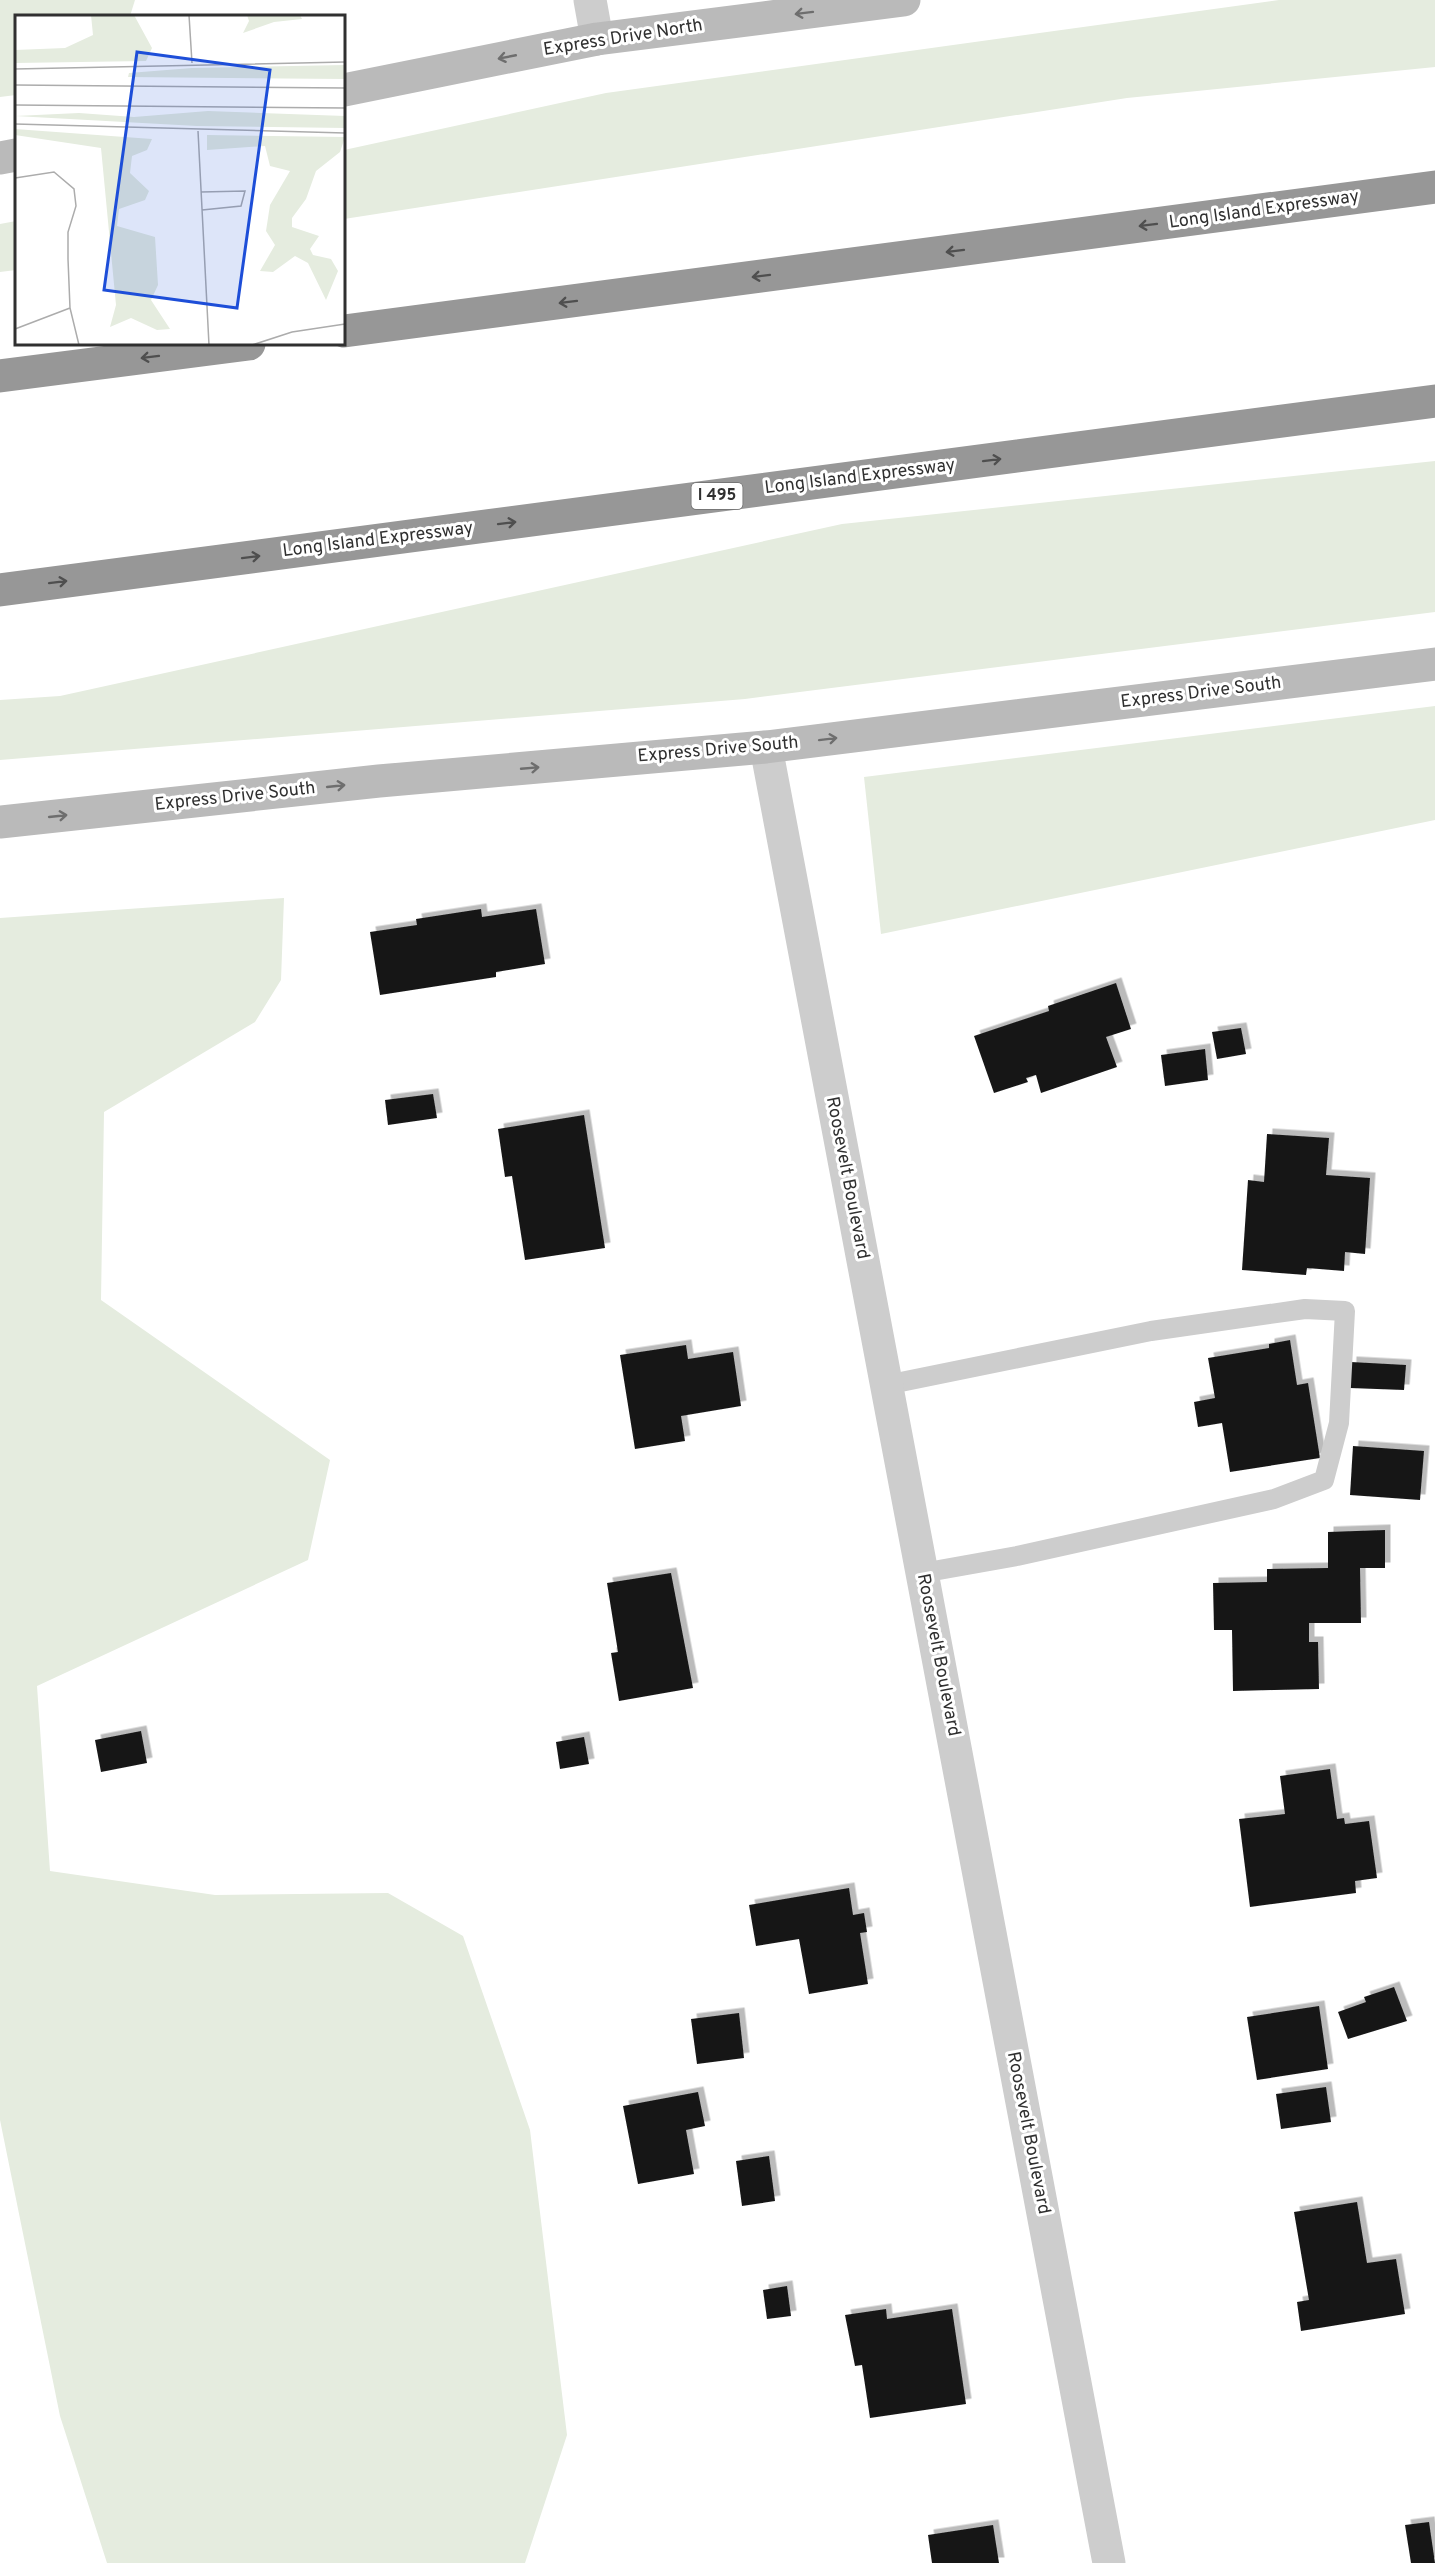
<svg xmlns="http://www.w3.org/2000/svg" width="1435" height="2563" font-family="Overpass,sans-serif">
<defs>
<filter id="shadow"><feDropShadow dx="5.5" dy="-5.5" stdDeviation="0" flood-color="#0004"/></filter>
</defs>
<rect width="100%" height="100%" fill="#fff"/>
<g fill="#e5ecdf">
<path d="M 0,0 L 135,0 L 130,16 L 16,16 L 16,95 L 0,97 Z"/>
<path d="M 1279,0 L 1435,0 L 1435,67 L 1127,98 L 344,219 L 344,150 L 606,93 Z"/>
<path d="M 16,221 L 16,270 L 0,272 L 0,224 Z"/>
<path d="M 1435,461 L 1435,612 L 745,699 L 0,760 L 0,700 L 60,696 L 842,524 Z"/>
<path d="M 1435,706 L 1435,820 L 881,934 L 864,777 Z"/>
<path d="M 284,898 L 281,980 L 255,1022 L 104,1112 L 101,1300 L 330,1460 L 308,1560 L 37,1686 L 50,1871 L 215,1895 L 388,1893 L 463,1936 L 530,2130 L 567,2435 L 525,2563 L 107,2563 L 60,2416 L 0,2120 L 0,918 Z"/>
</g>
<g fill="#171717" filter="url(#shadow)">
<path d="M 481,909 L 482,917 L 536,909 L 545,964 L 496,972 L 496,977 L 380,995 L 370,932 L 417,925 L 416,919 Z"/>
<path d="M 1116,983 L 1131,1029 L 1106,1037 L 1117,1067 L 1041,1093 L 1036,1075 L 1026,1078 L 1028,1082 L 994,1093 L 974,1036 L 1049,1011 L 1048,1006 Z"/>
<path d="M 1241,1028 L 1246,1054 L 1217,1059 L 1212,1032 Z"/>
<path d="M 1205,1049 L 1208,1080 L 1165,1086 L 1161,1055 Z"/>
<path d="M 433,1094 L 437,1118 L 388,1125 L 385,1100 Z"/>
<path d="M 584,1115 L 605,1248 L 525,1260 L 512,1176 L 505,1177 L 498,1129 Z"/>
<path d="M 1267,1134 L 1329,1138 L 1326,1175 L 1370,1178 L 1365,1254 L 1345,1252 L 1344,1271 L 1307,1268 L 1306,1275 L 1242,1270 L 1248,1180 L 1264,1182 Z"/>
<path d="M 1290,1340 L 1297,1385 L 1308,1383 L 1320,1458 L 1230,1472 L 1222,1423 L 1198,1427 L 1194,1402 L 1215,1398 L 1208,1358 L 1269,1348 L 1269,1344 Z"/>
<path d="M 686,1345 L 688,1359 L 733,1352 L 741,1406 L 681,1416 L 685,1441 L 635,1449 L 620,1355 Z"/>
<path d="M 1351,1362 L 1406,1365 L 1404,1390 L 1350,1388 Z"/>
<path d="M 1353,1446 L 1424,1451 L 1420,1500 L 1350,1495 Z"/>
<path d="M 1385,1530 L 1385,1568 L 1360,1568 L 1361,1623 L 1309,1623 L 1309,1642 L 1318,1642 L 1319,1689 L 1233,1691 L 1232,1630 L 1214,1630 L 1213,1583 L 1267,1582 L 1267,1569 L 1328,1568 L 1328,1532 Z"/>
<path d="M 671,1573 L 693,1688 L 619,1701 L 611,1653 L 618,1652 L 607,1583 Z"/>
<path d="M 141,1731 L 147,1763 L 101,1772 L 95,1740 Z"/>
<path d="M 584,1737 L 589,1764 L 560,1769 L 556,1742 Z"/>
<path d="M 1330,1769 L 1337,1819 L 1344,1818 L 1345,1824 L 1369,1821 L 1377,1878 L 1355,1881 L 1356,1893 L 1250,1907 L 1239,1819 L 1285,1814 L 1280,1776 Z"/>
<path d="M 849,1888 L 853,1915 L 864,1913 L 867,1932 L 860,1933 L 868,1984 L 809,1994 L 799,1939 L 756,1946 L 749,1905 Z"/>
<path d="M 1394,1987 L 1407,2021 L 1348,2039 L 1338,2012 L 1366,2002 L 1364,1997 Z"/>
<path d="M 1319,2006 L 1328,2069 L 1257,2080 L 1247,2017 Z"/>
<path d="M 739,2013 L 744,2058 L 697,2064 L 691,2019 Z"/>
<path d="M 1326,2087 L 1331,2122 L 1281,2129 L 1276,2094 Z"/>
<path d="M 698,2092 L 705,2126 L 686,2130 L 694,2174 L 638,2184 L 623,2106 Z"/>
<path d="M 769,2156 L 775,2201 L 742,2206 L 736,2161 Z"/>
<path d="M 1357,2202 L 1367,2263 L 1396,2259 L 1405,2314 L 1301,2331 L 1297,2302 L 1309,2300 L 1294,2212 Z"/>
<path d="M 787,2286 L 791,2316 L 767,2319 L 763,2290 Z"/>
<path d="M 886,2309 L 887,2319 L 952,2309 L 966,2404 L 870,2418 L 862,2365 L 855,2366 L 845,2315 Z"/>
<path d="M 1429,2522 L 1435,2563 L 1411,2563 L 1405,2525 Z"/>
<path d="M 993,2525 L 999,2563 L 932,2563 L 928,2535 Z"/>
</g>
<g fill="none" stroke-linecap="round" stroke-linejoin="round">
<path stroke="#cdcdcd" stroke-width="20" d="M 886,1385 L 1151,1331 L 1305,1309 L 1345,1311 L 1339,1423 L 1324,1480 L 1274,1499 L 1017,1556 L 922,1573"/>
<g stroke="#cdcdcd" stroke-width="33">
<path d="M 590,0 L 597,39"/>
<path d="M 766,747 L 1109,2563"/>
</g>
<g stroke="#bababa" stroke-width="33">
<path d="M 344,90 L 597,39 L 904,0"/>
<path d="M 0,158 L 16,155"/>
<path d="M 0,822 L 379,781 L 766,747 L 1435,664"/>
</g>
<g stroke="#979797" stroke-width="33">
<path d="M 344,331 L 1435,187"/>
<path d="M 0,376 L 249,344"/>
<path d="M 0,590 L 1435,401"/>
</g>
</g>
<defs><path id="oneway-shaft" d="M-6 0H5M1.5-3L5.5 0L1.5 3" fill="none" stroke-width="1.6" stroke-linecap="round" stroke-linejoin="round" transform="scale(1.5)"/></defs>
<g stroke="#6e6e6e">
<use href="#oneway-shaft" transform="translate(804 13) rotate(173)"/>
<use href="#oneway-shaft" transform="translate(507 57) rotate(169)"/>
<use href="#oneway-shaft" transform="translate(828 739) rotate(-7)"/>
<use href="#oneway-shaft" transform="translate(530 768) rotate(-5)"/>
<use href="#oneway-shaft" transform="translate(336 786) rotate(-6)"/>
<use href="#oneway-shaft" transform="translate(58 816) rotate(-6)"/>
</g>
<g stroke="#4f4f4f">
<use href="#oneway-shaft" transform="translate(1148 225) rotate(173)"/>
<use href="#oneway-shaft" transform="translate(955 251) rotate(173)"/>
<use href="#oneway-shaft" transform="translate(761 276) rotate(173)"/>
<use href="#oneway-shaft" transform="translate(568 302) rotate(173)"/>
<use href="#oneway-shaft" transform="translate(150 357) rotate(173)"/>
<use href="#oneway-shaft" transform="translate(992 460) rotate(-7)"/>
<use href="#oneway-shaft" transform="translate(507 523) rotate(-7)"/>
<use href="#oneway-shaft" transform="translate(251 557) rotate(-7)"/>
<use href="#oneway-shaft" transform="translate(58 582) rotate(-7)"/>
</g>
<g text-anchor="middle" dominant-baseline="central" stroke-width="6" stroke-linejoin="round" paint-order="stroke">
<rect fill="#fff" stroke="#6e6e6e" stroke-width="1.5" x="691.5" y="483" width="51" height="26" rx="4.5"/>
<g font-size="16" font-weight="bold" fill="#303030">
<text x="717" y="496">I 495</text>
</g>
<g font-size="18" fill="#303030" stroke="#fff">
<text transform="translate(623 38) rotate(-9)">Express Drive North</text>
<text transform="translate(1264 210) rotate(-8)">Long Island Expressway</text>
<text transform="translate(860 477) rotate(-7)">Long Island Expressway</text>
<text transform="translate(378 540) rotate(-7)">Long Island Expressway</text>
<text transform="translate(1201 693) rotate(-7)">Express Drive South</text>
<text transform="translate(718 750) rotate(-5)">Express Drive South</text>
<text transform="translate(235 797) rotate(-6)">Express Drive South</text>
<text transform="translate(847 1178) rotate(79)">Roosevelt Boulevard</text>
<text transform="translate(938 1655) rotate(79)">Roosevelt Boulevard</text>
<text transform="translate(1028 2133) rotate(79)">Roosevelt Boulevard</text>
</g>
</g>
<g transform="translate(15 15)">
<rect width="330" height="330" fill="#fff"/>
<path d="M 76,0 L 119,0 L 137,33 L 131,46 L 0,48 L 0,35 L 50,33 L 78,20 ZM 232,0 L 285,0 L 287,4 L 259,7 L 228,18 L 234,6 ZM 330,50 L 330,64 L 113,62 L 114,58 L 177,53 ZM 193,96 L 330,101 L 330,113 L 182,111 L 0,101 L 64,98 L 119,102 ZM 0,114 L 137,124 L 132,135 L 117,141 L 115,158 L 134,176 L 130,185 L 104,194 L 102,211 L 140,222 L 143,270 L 136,285 L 155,314 L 142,315 L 116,303 L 95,312 L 101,290 L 86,133 L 0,120 ZM 192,120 L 330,122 L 325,137 L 301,156 L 291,184 L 277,203 L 277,212 L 304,221 L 295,234 L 298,240 L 316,244 L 323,256 L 311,285 L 293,248 L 280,241 L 258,257 L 245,256 L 260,230 L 251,216 L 255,190 L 275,156 L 255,151 L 250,131 L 192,135 Z" fill="#e5ecdf"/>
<path fill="none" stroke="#acacac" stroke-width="1.5" d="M 174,0 L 177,48M 0,54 L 330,47M 0,70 L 330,73M 0,90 L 330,93M 0,109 L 330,118M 183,116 L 194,330M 0,163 L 39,157 L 59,174 L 61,191 L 53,217 L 53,244 L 55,293 L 64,330M 186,177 L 230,176 L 226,191 L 187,195M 0,314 L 55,293M 237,330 L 277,317 L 330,309"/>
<path fill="#1d4ed8" fill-opacity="0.15" stroke="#1d4ed8" stroke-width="3" d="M 122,37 L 255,55 L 222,293 L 89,275 Z"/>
<rect width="330" height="330" fill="none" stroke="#303030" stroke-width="3"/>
</g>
</svg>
